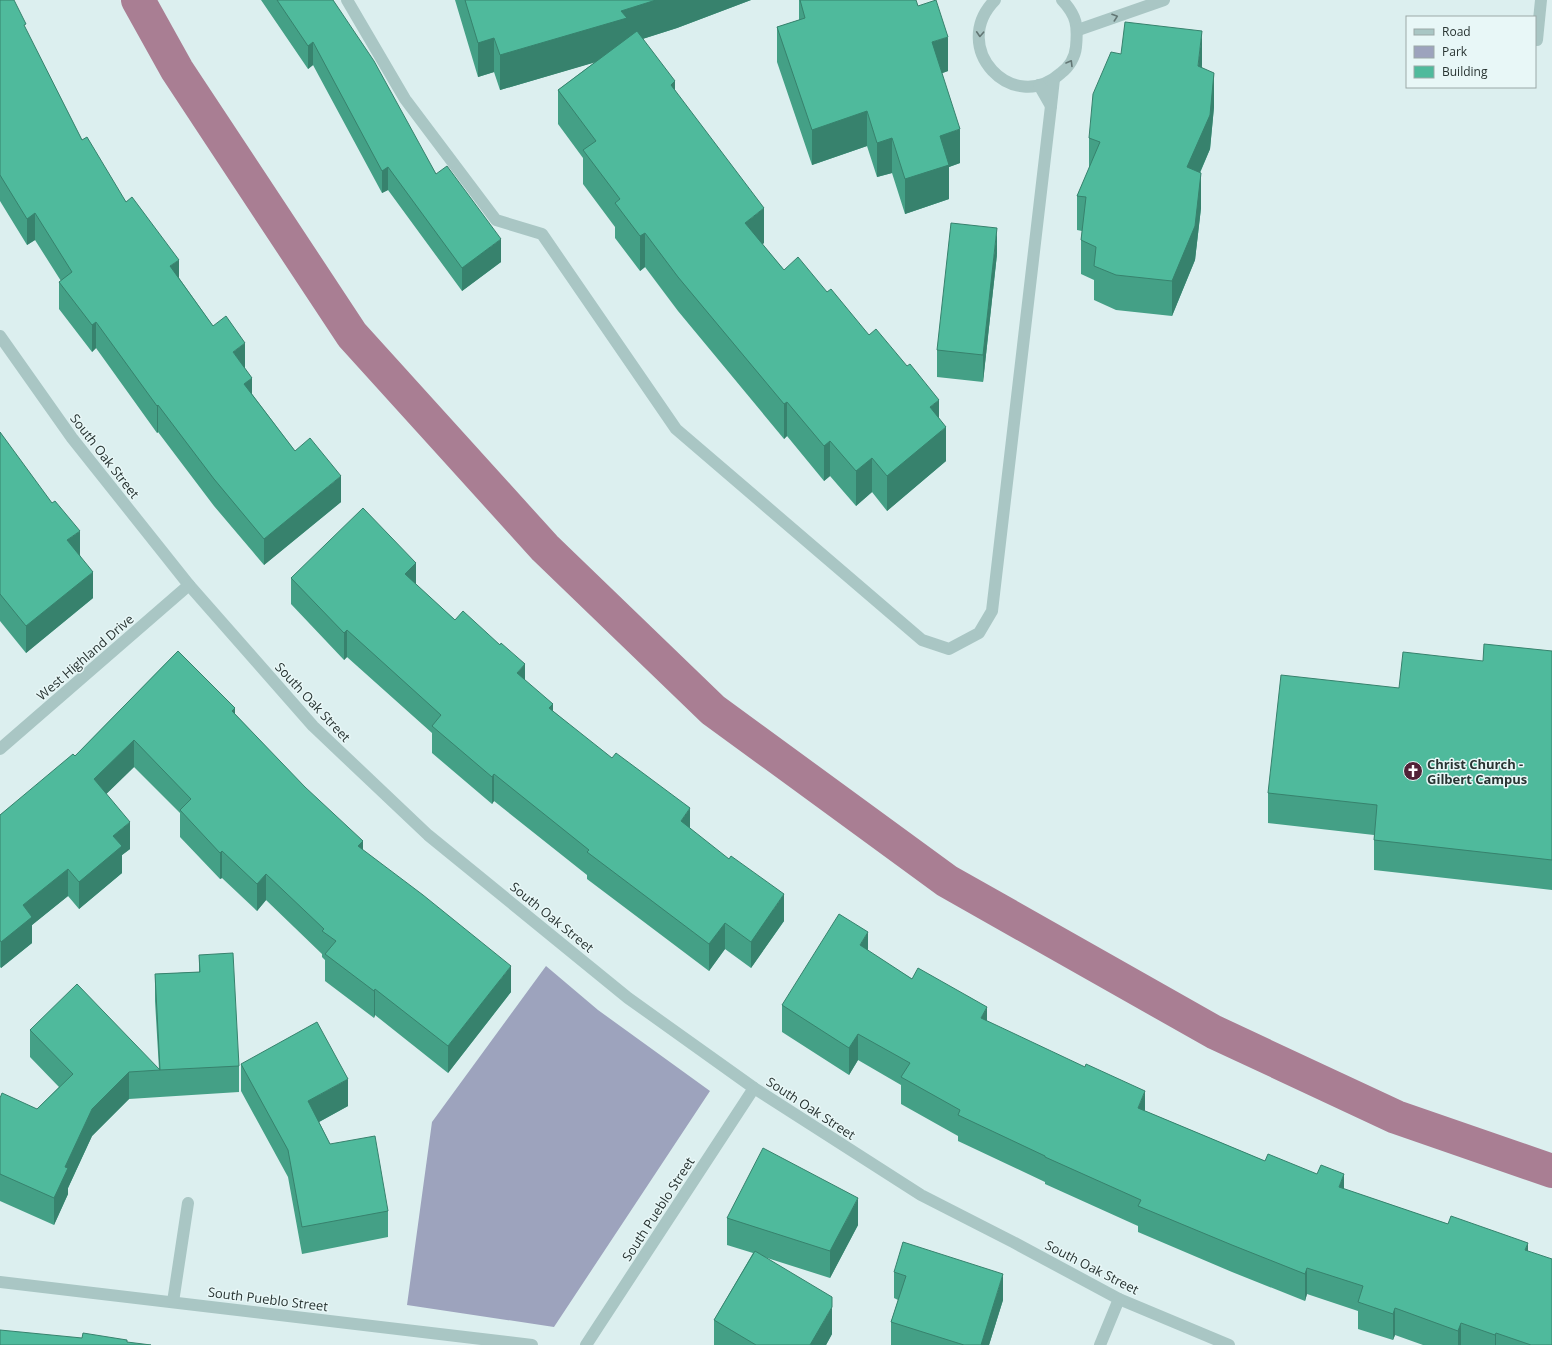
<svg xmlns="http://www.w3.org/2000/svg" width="1552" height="1345" font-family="'Open Sans',sans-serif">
<rect width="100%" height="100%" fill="#dcefef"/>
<path fill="#9da3bd" d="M 546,966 L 598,1010 L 710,1091 L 554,1327 L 407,1305 L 432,1122 Z"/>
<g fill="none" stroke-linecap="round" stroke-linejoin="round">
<path stroke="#a97e93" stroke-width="34" d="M 138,0 L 177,70 L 352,335 L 545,548 L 713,710 L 947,881 L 1214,1032 L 1396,1117 L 1552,1171"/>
<g stroke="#a9c6c4" stroke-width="12">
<path d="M 347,0 L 405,99 L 496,220 L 542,234 L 676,429 L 922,640 L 949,649 L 979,633 L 992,611 L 1051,106"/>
<path d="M 995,0 C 948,48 1013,116 1061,73 C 1069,67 1075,57 1076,47 C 1078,26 1077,16 1062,0"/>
<path d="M 1078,30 L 1164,0"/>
<path d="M 1537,40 L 1541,0"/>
<path d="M 1039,85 L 1051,106 L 1054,79"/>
<path d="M 0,336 L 72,438 L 189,585 L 313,726 L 428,835 L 628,998 L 754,1088 L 921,1195 L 1013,1242 L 1119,1299 L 1229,1345"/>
<path d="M 0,749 L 189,585"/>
<path d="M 0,1282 L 532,1345"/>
<path d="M 173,1302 L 188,1203"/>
<path d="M 586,1345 L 754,1088"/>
<path d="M 1100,1345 L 1119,1299"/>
</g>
</g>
<g fill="#44a086">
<path d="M 0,0 L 26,30 L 82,140 L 126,202 L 179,278 L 213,326 L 245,369 L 252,394 L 295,451 L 341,502 L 264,565 L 214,506 L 158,432 L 157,433 L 96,348 L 92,352 L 59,309 L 59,282 L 61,281 L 35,240 L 27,245 L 0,201 Z"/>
<path d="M 261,0 L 333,0 L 436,174 L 501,262 L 462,291 L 388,190 L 382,193 L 313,65 L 308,69 Z"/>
<path d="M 455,0 L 751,0 L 677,28 L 642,39 L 675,90 L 764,243 L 762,244 L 784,270 L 827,292 L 939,418 L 946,461 L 887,511 L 872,492 L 856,506 L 830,476 L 824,481 L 787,436 L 784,439 L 678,311 L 645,267 L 640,271 L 615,238 L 615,227 L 583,184 L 583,158 L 558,124 L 558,90 L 595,62 L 500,90 L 494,72 L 478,77 Z"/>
<path d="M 799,0 L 918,6 L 948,71 L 942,73 L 960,163 L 949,167 L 949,199 L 905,214 L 892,173 L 877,177 L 867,146 L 812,165 L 777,62 L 777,27 L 799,20 Z"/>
<path d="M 1202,65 L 1202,67 L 1214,107 L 1210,149 L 1200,173 L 1201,208 L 1195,260 L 1172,316 L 1116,310 L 1094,300 L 1094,280 L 1081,274 L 1081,240 L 1082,231 L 1077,230 L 1077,196 L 1089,169 L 1089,138 Z"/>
<path d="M 997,254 L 983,382 L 937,377 L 937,350 Z"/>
<path d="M 0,432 L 80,555 L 93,598 L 26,653 L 0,621 Z"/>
<path d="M 291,578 L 416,585 L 455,620 L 525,680 L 553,711 L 690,828 L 784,921 L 751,968 L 725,949 L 709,971 L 587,879 L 587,875 L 494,801 L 492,804 L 432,753 L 432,733 L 347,657 L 344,660 L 291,604 Z"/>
<path d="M 178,651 L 235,714 L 363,850 L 511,992 L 448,1073 L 375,1015 L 374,1018 L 325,981 L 325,960 L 322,957 L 322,954 L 266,900 L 257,911 L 222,878 L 220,879 L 180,837 L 180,813 L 134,767 L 106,794 L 130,849 L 122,855 L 122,873 L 79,909 L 68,896 L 32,925 L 32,943 L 1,968 L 0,967 L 0,815 L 75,756 Z"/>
<path d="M 1552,651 L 1552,890 L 1374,870 L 1374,835 L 1268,823 L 1268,793 L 1399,688 L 1483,661 Z"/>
<path d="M 868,951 L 912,979 L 987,1021 L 1145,1111 L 1265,1161 L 1344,1189 L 1528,1251 L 1552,1345 L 1423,1345 L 1395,1335 L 1393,1340 L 1358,1329 L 1358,1311 L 1307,1294 L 1305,1301 L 1232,1272 L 1138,1232 L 1138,1226 L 1045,1184 L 1045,1182 L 958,1141 L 958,1136 L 901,1104 L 901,1085 L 858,1060 L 849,1075 L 782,1032 L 782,1005 Z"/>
<path d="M 199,955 L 239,1066 L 239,1092 L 160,1097 L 160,1087 L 160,1097 L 129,1099 L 92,1136 L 68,1188 L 68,1194 L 54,1225 L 0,1201 L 0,1098 L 37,1109 L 59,1087 L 30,1057 L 30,1030 L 159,1069 L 155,1001 L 155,974 L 199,972 Z"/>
<path d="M 241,1064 L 348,1106 L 319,1122 L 330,1144 L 388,1211 L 388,1237 L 302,1254 L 288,1177 L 241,1091 Z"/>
<path d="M 727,1218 L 858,1225 L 830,1278 L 764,1257 L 832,1334 L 826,1345 L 714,1345 L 714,1320 L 753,1253 L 727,1245 Z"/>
<path d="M 894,1272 L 1003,1300 L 989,1345 L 891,1345 L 891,1322 L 898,1300 L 894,1298 Z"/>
</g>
<g fill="#37826d">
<path d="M 656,0 L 751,0 L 677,28 L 627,44 L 627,53 L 500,90 L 500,55 L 621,11 Z"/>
<path d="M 1202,31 L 1202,65 L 1198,100 L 1198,66 Z"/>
<path d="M 948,37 L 948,71 L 932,77 L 932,42 Z"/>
<path d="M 494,38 L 494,72 L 478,77 L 478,43 Z"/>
<path d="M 313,42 L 313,65 L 308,69 L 308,46 Z"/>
<path d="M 1214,73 L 1214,107 L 1210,149 L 1187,202 L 1187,167 Z"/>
<path d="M 675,81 L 675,116 L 671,85 Z"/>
<path d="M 867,111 L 867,146 L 812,165 L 812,130 Z"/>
<path d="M 960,129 L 960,163 L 949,167 L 949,199 L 905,214 L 905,179 L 940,136 Z"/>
<path d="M 892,138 L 892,173 L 877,177 L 877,143 Z"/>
<path d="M 388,167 L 388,190 L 382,193 L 382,171 Z"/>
<path d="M 1201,173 L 1201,208 L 1195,260 L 1172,316 L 1172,281 Z"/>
<path d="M 764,208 L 764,243 L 745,257 L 745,223 Z"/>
<path d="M 35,213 L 35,240 L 27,245 L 27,219 Z"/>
<path d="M 997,228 L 997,254 L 983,382 L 983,355 Z"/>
<path d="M 645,233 L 645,267 L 640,271 L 640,236 Z"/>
<path d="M 501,239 L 501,262 L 462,291 L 462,268 Z"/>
<path d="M 179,260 L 179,287 L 170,266 Z"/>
<path d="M 96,322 L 96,348 L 92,352 L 92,325 Z"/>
<path d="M 245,343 L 245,370 L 233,352 Z"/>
<path d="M 252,378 L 252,404 L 244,384 Z"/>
<path d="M 939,400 L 939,433 L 946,427 L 946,461 L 887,511 L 887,476 L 930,407 Z"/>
<path d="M 787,402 L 787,436 L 784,439 L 784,404 Z"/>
<path d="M 158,405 L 158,432 L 157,433 L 157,406 Z"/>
<path d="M 830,441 L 830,476 L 824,481 L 824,446 Z"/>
<path d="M 872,458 L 872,492 L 856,506 L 856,471 Z"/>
<path d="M 341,476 L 341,502 L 264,565 L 264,539 Z"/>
<path d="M 80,531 L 80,557 L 67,540 Z"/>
<path d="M 416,563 L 416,590 L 405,574 Z"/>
<path d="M 93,572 L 93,598 L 26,653 L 26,626 Z"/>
<path d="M 347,630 L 347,657 L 344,660 L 344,633 Z"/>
<path d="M 525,664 L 525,691 L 517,673 Z"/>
<path d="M 553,704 L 553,730 L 549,708 Z"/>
<path d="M 235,708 L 235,735 L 232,711 Z"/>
<path d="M 134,740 L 134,767 L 94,806 L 94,779 Z"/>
<path d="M 494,774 L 494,801 L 492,804 L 492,777 Z"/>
<path d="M 690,808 L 690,835 L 681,821 Z"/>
<path d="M 130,822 L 130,849 L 122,855 L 122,873 L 79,909 L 79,882 L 113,836 Z"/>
<path d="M 363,841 L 363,867 L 358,846 Z"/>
<path d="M 222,851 L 222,878 L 220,879 L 220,853 Z"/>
<path d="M 68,869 L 68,896 L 32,925 L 32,943 L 1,968 L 1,942 L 23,905 Z"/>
<path d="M 266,874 L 266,900 L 257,911 L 257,884 Z"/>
<path d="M 784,894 L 784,921 L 751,968 L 751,942 Z"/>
<path d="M 725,923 L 725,949 L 709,971 L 709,944 Z"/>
<path d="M 868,932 L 868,959 L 860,945 Z"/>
<path d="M 511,966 L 511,992 L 448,1073 L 448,1046 Z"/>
<path d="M 375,989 L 375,1015 L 374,1018 L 374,991 Z"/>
<path d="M 987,1007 L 987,1033 L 981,1018 Z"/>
<path d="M 858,1034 L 858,1060 L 849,1075 L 849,1048 Z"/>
<path d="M 129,1072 L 129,1099 L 92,1136 L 68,1188 L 68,1194 L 54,1225 L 54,1198 L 65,1167 L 92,1109 Z"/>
<path d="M 348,1079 L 348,1106 L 308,1128 L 308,1101 Z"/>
<path d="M 1145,1091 L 1145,1117 L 1138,1108 Z"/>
<path d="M 1344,1174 L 1344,1201 L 1339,1187 Z"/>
<path d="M 858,1198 L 858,1225 L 830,1278 L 830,1251 Z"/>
<path d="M 1528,1243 L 1528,1270 L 1525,1250 Z"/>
<path d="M 1307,1268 L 1307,1294 L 1305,1301 L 1305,1274 Z"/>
<path d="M 1003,1274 L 1003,1300 L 989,1345 L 981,1345 Z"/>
<path d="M 832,1307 L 832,1334 L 826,1345 L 810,1345 Z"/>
<path d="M 1395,1308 L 1395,1335 L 1393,1340 L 1393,1314 Z"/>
<path d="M 1461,1323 L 1461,1345 L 1458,1345 L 1458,1331 Z"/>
<path d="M 1496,1333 L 1496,1345 L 1495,1345 L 1495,1335 Z"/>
</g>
<g fill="#4fba9c" stroke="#37826d">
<path d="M 0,0 L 14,0 L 26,24 L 24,25 L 82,140 L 87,137 L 126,202 L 132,197 L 179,260 L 170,266 L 213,326 L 226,316 L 245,343 L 233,352 L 252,378 L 244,384 L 295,451 L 310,438 L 341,476 L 264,539 L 214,479 L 158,405 L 157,406 L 96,322 L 92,325 L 59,282 L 72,272 L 35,213 L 27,219 L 0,175 Z"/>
<path d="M 277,0 L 333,0 L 374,61 L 436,174 L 447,166 L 501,239 L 462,268 L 388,167 L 382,171 L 313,42 L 308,46 Z"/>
<path d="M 465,0 L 656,0 L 621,11 L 627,18 L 500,55 L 494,38 L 478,43 Z"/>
<path d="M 800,0 L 916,0 L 918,6 L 936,0 L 948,37 L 932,42 L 960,129 L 940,136 L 949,165 L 905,179 L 892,138 L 877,143 L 867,111 L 812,130 L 777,27 L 805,18 Z"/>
<path d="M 1125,22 L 1202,31 L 1198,66 L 1214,73 L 1210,115 L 1187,167 L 1201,173 L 1195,226 L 1172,281 L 1116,275 L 1094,266 L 1096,247 L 1081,240 L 1086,197 L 1077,196 L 1100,142 L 1089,138 L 1093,94 L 1111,52 L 1121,54 Z"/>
<path d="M 637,31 L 675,81 L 671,85 L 764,208 L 745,223 L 784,270 L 798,257 L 827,292 L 831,289 L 869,335 L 876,329 L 907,366 L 910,364 L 939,400 L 930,407 L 946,427 L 887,476 L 872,458 L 856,471 L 830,441 L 824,446 L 787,402 L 784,404 L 678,277 L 645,233 L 640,236 L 615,203 L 620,199 L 583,150 L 596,141 L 558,90 Z"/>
<path d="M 951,223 L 997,228 L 983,355 L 937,350 Z"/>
<path d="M 0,432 L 52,503 L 55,501 L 80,531 L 67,540 L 93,572 L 26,626 L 0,594 Z"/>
<path d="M 363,508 L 416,563 L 405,574 L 455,620 L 463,611 L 500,645 L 501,643 L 525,664 L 517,673 L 553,704 L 549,708 L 612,758 L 616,753 L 690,808 L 681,821 L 729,859 L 731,856 L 784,894 L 751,942 L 725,923 L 709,944 L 587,852 L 589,850 L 494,774 L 492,777 L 432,726 L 441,715 L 347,630 L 344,633 L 291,578 Z"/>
<path d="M 1484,644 L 1552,651 L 1552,860 L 1374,840 L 1377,805 L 1268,793 L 1281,675 L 1399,688 L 1403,652 L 1483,661 Z"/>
<path d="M 178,651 L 235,708 L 232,711 L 305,787 L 363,841 L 358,846 L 423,895 L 511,966 L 448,1046 L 375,989 L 374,991 L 325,954 L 336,941 L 322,931 L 324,929 L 266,874 L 257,884 L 222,851 L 220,853 L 180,810 L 191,799 L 134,740 L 94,779 L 130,822 L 113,836 L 122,846 L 79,882 L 68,869 L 23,905 L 32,917 L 1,942 L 0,940 L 0,815 L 73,754 L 75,756 Z"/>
<path d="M 839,914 L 868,932 L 860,945 L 912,979 L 918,968 L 987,1007 L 981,1018 L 1085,1067 L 1086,1064 L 1145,1091 L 1138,1108 L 1265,1161 L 1268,1154 L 1317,1174 L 1321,1165 L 1344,1174 L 1339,1187 L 1448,1224 L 1451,1216 L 1528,1243 L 1525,1250 L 1552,1259 L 1552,1345 L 1531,1345 L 1496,1333 L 1495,1335 L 1461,1323 L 1458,1331 L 1395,1308 L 1393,1314 L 1358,1302 L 1363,1286 L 1307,1268 L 1305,1274 L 1232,1245 L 1138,1206 L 1141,1200 L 1045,1157 L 1045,1156 L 958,1115 L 960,1110 L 901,1077 L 910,1063 L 858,1034 L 849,1048 L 782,1005 Z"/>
<path d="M 233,953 L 239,1066 L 160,1070 L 155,974 L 200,972 L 199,955 Z"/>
<path d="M 77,984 L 160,1070 L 129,1072 L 92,1109 L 65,1167 L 68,1168 L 54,1198 L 0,1174 L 0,1098 L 2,1093 L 37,1109 L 73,1074 L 30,1030 Z"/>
<path d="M 317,1022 L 348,1079 L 308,1101 L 330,1144 L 375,1136 L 388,1211 L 302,1227 L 288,1150 L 241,1064 Z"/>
<path d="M 763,1148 L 858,1198 L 830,1251 L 727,1218 Z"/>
<path d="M 903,1242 L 1003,1274 L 981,1345 L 964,1345 L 891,1322 L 906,1276 L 894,1272 Z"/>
<path d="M 755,1251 L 832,1297 L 832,1307 L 810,1345 L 756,1345 L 714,1320 Z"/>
<path d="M 0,1330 L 82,1338 L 83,1333 L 127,1340 L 127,1342 L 151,1345 L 0,1345 Z"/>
</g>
<defs><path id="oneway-chevron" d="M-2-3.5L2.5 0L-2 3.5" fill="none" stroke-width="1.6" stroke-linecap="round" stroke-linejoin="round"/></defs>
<g stroke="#627674">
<use href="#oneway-chevron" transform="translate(1115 17) rotate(-19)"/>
<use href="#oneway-chevron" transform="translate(980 34) rotate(93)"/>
<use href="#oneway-chevron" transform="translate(1070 63) rotate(-59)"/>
</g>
<defs>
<g id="church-disc" transform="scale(1)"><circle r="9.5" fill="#512237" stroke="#e8f7f7"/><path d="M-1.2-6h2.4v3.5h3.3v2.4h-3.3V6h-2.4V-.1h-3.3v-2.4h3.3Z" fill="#fff"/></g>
</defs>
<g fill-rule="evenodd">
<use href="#church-disc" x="1413" y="771"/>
</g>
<g text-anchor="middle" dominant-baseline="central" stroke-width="3" stroke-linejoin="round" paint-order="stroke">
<g font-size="13" fill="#283432" stroke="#e8f7f7">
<text transform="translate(105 456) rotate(52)">South Oak Street</text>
<text transform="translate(85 657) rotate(-41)">West Highland Drive</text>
<text transform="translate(313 702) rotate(47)">South Oak Street</text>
<text transform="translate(552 917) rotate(39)">South Oak Street</text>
<text transform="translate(811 1108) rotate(33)">South Oak Street</text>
<text transform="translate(658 1209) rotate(-57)">South Pueblo Street</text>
<text transform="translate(1092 1267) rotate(27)">South Oak Street</text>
<text transform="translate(268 1299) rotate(7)">South Pueblo Street</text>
</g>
<g font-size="13" font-weight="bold" fill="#283432" stroke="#e8f7f7" text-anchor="start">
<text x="1427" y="764">Christ Church -<tspan x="1427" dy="15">Gilbert Campus</tspan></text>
</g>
</g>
<rect x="1406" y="16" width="130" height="72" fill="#e8f7f7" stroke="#9ba9a8"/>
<rect x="1414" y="29" width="20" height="6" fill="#a9c6c4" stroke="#9ba9a8"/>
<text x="1442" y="36" font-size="12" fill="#283432">Road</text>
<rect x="1414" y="46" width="20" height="12" fill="#9da3bd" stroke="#9ba9a8"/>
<text x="1442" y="56" font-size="12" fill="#283432">Park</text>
<rect x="1414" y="66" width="20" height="12" fill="#4fba9c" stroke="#9ba9a8"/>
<text x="1442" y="76" font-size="12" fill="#283432">Building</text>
</svg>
